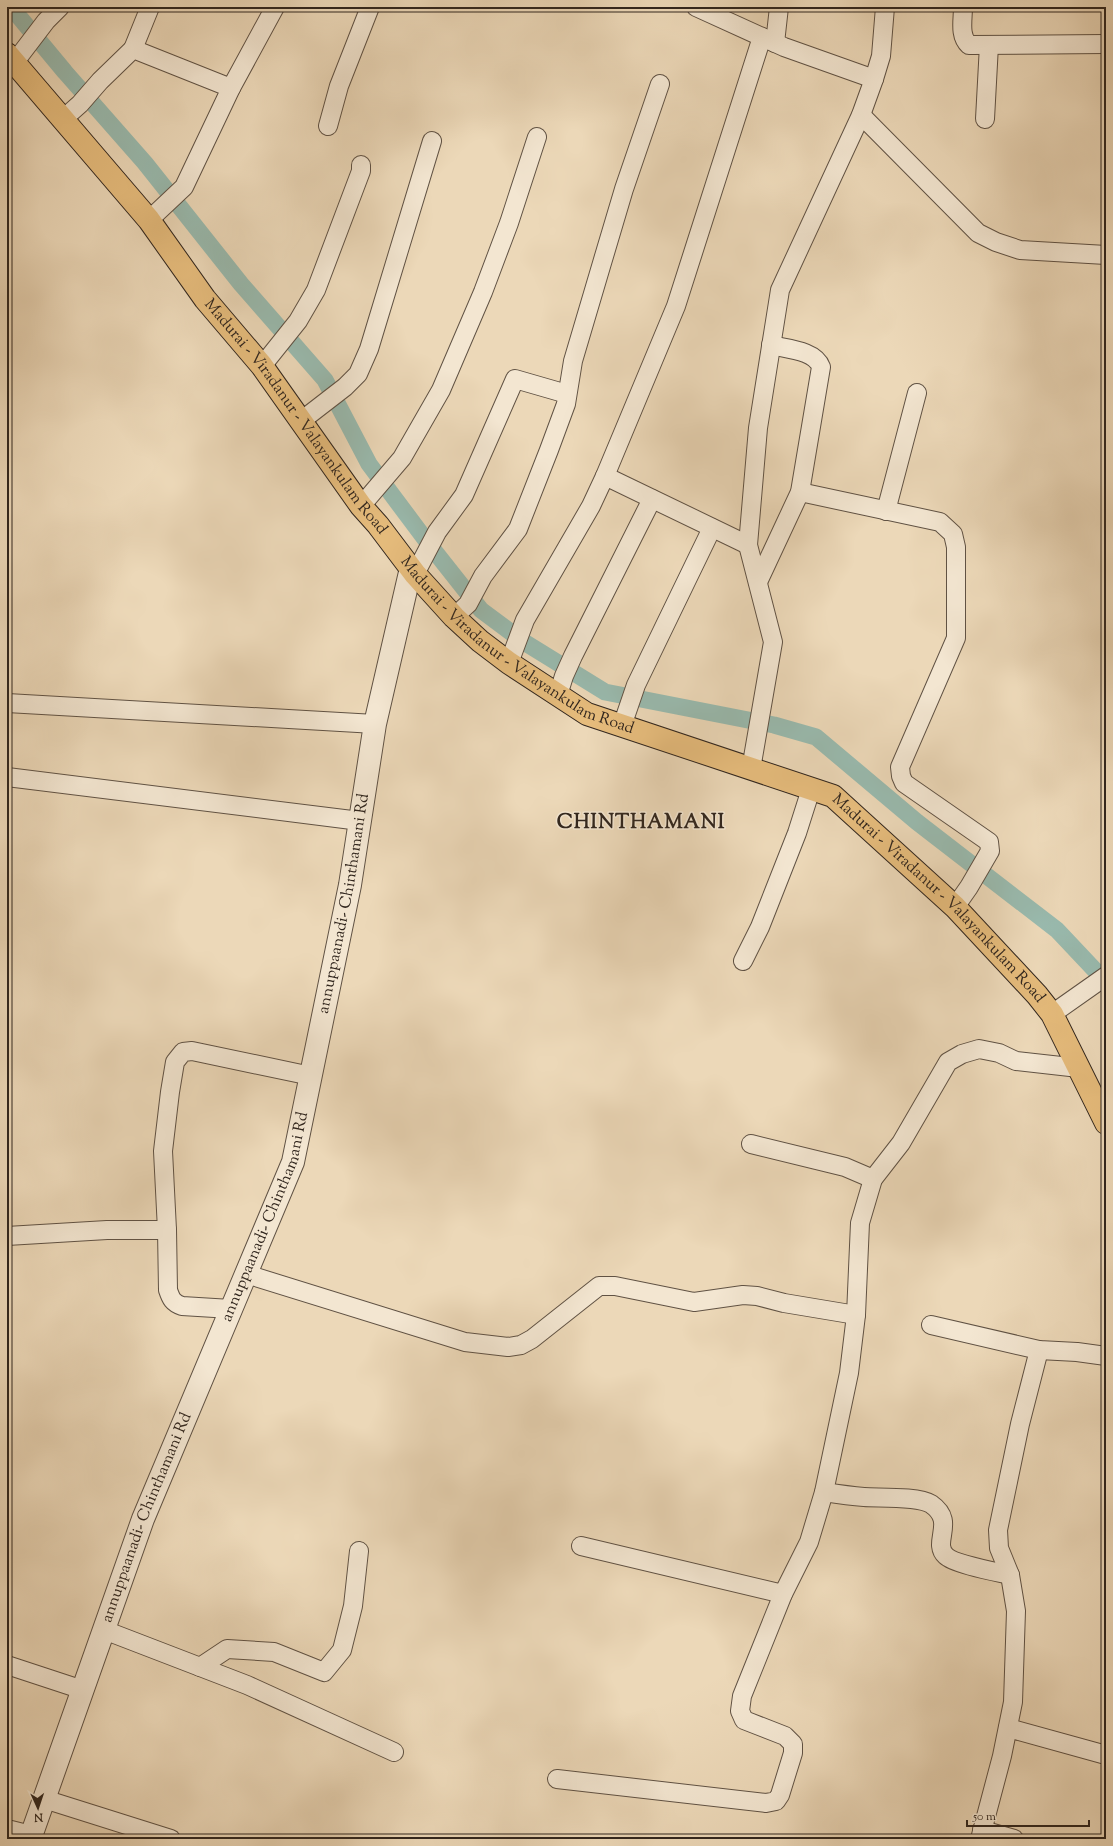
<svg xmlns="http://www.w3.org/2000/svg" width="1113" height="1846" font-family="'Sorts Mill Goudy',serif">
<rect width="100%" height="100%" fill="#ecd8b8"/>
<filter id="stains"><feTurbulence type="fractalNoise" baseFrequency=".005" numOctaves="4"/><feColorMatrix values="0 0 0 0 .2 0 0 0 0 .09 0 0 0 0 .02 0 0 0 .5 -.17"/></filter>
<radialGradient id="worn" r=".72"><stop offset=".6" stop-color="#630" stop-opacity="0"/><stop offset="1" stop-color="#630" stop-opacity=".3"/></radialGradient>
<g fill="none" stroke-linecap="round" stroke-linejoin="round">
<path stroke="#99baae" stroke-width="17" d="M 11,7 L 65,72 L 145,163 L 241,284 L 325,380 L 369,464 L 428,543 L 481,610 L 524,642 L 605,692 L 774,725 L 816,737 L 917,822 L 1057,930 L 1106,982"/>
<g stroke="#605244" stroke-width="20">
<g id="minor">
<path d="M 696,7 L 784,47 L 874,79"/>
<path d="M 963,7 C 963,20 959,36 969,45 L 1106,44"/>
<path d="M 775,43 L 779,7"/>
<path d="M 133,49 L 150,7"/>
<path d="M 14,63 L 46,21 L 60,7"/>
<path d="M 231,88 L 275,7"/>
<path d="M 861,115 L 978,233 L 996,242 L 1020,250 L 1106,255"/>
<path d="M 985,119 L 989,45"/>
<path d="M 62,120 L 80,104 L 100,81 L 133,49 L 231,88 L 184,187 L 149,220"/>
<path d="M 328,126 L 339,86 L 370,7"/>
<path d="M 262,366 L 298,321 L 316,290 L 361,171 L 361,165"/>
<path d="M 301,421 L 345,387 L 358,374 L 369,349 L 432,141"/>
<path d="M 605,476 L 676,306 L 762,37"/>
<path d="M 800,492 L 940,522 L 953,534 L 956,547 L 956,638 L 900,767 L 901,776 L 904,783 L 989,842 L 990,851 L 969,887 L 955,907"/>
<path d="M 361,506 L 402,458 L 441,390 L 483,292 L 509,223 L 537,137"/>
<path d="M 886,511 L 917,393"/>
<path d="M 415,574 L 437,532 L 464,495 L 515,379 L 567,394"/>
<path d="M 758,582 L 800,492 L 821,367 C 815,350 786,349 771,345"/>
<path d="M 454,617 L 468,604 L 483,576 L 518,529 L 549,450 L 566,404 L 573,361 L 602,263 L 624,189 L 660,84"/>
<path d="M 509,663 L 525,620 L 591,506 L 605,476 L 748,545"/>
<path d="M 558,695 L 564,676 L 573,656 L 652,499"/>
<path d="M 7,703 L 375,724"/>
<path d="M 622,726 L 636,685 L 712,528"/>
<path d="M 751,769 L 773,642 L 748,545 L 758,428 L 780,290 L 861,115 L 874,79 L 881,56 L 885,7"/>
<path d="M 7,777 L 360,821"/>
<path d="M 743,961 L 760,927 L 797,833 L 811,789"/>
<path d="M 1052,1014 L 1106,976"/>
<path d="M 751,1144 L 845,1167 L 873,1179"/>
<path d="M 7,1236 L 107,1230 L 167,1230"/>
<path d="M 246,1274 L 465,1342 L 508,1347 L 521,1345 L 532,1339 L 599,1286 L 615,1286 L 694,1302 L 743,1295 L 757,1296 L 784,1303 L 856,1315"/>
<path d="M 231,1309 L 182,1306 C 173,1303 171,1299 168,1290 L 167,1230 L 163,1151 L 170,1092 L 175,1062 L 183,1052 L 192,1051 L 311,1076"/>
<path d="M 931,1325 L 1039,1350 L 1077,1352 L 1106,1356"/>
<path d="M 824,1492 C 837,1494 851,1496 864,1497 C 880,1498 918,1496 931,1504 C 957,1522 931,1542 946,1556 C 954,1564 997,1572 1010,1575"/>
<path d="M 581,1546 L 783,1594"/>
<path d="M 104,1630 L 247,1685 L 394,1752"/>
<path d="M 7,1665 L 83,1690"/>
<path d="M 200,1667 L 227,1649 L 274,1652 L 324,1672 L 342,1650 L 353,1606 L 359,1551"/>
<path d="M 1008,1728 L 1106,1755"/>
<path d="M 557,1779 L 766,1803 L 776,1801 L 780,1795 L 793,1753 L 793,1744 L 785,1736 L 744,1720 L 740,1711 L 742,1696 L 783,1594 L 809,1542 L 824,1492 L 849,1373 L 856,1315 L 860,1223 L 873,1179 L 901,1143 L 948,1062 L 962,1054 L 979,1049 L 999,1053 L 1016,1061 L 1079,1068"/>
<path d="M 44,1799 L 171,1839"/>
<path d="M 7,1829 L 31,1835"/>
<path d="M 982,1830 L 1014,1839"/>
<path d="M 980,1839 L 1002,1756 L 1013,1702 L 1016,1611 L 1010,1575 L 999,1548 L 998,1530 L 1020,1424 L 1039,1350"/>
</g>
</g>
<g stroke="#605244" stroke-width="24">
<g id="tertiary">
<path id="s1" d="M 30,1839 L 143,1519 L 293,1162 L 350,885 L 375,724 L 411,568"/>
</g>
</g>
<g stroke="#31261e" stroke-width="24">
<g id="primary">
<path id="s2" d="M 7,54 L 149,220 L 205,299 L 262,366 L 361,506 L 378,525 L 415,574 L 454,617 L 480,641 L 509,663 L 587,714 L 833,796 L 955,907 L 1037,995 L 1052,1014 L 1106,1123"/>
</g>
</g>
<use href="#minor" stroke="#f3e6d1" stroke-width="18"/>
<use href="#tertiary" stroke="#f3e6d1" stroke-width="22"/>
<use href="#primary" stroke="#e6bc7c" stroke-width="22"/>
</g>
<g text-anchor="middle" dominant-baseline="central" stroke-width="3" stroke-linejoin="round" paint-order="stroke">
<g font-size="16" fill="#31261e" stroke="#f3e6d1">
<text stroke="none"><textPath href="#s2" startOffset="464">Madurai - Viradanur - Valayankulam Road</textPath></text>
<text stroke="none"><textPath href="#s2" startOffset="788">Madurai - Viradanur - Valayankulam Road</textPath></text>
<text stroke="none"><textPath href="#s2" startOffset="1291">Madurai - Viradanur - Valayankulam Road</textPath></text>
<text stroke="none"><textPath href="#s1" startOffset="990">annuppaanadi- Chinthamani Rd</textPath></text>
<text stroke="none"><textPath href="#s1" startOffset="666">annuppaanadi- Chinthamani Rd</textPath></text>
<text stroke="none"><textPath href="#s1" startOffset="342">annuppaanadi- Chinthamani Rd</textPath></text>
</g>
<g font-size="20" font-weight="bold" letter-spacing="1" fill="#31261e" stroke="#f3e6d1">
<text x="641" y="823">CHINTHAMANI</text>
</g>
</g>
<rect width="1113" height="1846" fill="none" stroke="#ecd8b8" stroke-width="24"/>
<rect x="8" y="8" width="1097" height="1830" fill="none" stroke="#31261e" stroke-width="2"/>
<rect x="12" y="12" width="1089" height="1822" fill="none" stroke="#31261e"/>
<g transform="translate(38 1808) rotate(177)" stroke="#f3e6d1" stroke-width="3" paint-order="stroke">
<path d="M0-3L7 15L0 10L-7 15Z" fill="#31261e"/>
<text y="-6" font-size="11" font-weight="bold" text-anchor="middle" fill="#31261e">N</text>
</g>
<path d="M967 1820v6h122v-6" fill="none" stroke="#31261e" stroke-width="2"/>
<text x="973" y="1820" font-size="12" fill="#31261e" stroke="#f3e6d1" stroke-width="3" paint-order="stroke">50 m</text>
<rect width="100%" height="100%" filter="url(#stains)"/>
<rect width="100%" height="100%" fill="url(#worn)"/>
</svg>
